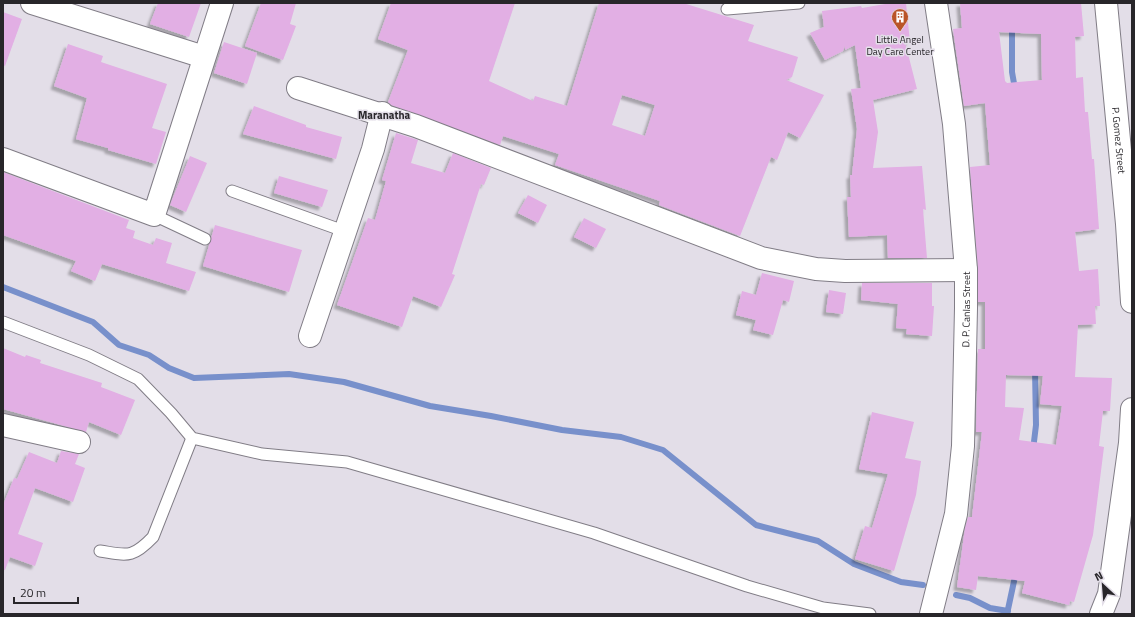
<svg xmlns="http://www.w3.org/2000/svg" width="1135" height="617" font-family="'Titillium Web',sans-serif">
<defs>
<filter id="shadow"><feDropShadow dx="-3.5" dy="3.5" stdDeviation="1" flood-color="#0004"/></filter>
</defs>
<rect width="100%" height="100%" fill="#e3dee8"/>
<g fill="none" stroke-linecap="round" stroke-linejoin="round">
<g stroke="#7890cb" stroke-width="6">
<path d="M 1012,25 L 1012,72 L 1015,89"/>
<path d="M 3,287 L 93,322 L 119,345 L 149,355 L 169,368 L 194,378 L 289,374 L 344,382 L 430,406 L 491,416 L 562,430 L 621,437 L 663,450 L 756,525 L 818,541 L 854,564 L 901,582 L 923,585"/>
<path d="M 1033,450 L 1036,425 L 1035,369"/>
<path d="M 956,595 L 970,598 L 990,608 L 1008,611"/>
<path d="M 1007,614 L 1016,572"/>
</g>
</g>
<g fill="#e2afe4" fill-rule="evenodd" filter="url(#shadow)">
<path d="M 158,3 L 201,3 L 189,37 L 150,24 Z"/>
<path d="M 261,3 L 296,3 L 290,24 L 296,26 L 283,60 L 245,46 Z"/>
<path d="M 391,3 L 515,3 L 489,81 L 533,101 L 535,96 L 567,106 L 599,3 L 683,3 L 754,25 L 748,41 L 798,57 L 792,77 L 786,80 L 824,95 L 800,138 L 788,132 L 777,160 L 771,157 L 740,236 L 659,205 L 660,201 L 555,165 L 559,154 L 503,136 L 500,145 L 391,105 L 388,102 L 408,50 L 378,39 ZM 622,95 L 655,105 L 645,136 L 612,125 Z"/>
<path d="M 891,3 L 906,3 L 910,42 L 905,42 L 917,89 L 873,100 L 878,132 L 873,168 L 922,166 L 926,210 L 923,209 L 927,258 L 888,258 L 887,235 L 849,237 L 847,197 L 851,197 L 850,175 L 852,175 L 857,129 L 851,89 L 861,88 L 855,45 L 845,50 L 845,46 L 843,51 L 825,60 L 810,33 L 824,27 L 822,11 L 861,6 L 862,8 Z"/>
<path d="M 960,3 L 1081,3 L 1084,36 L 1075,37 L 1076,78 L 1083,77 L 1085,112 L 1088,112 L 1092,159 L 1094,159 L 1099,229 L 1075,232 L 1079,271 L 1098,269 L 1100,306 L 1095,306 L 1096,324 L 1078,325 L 1075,377 L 1112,378 L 1110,411 L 1103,411 L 1099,446 L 1104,447 L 1093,535 L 1074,602 L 1070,601 L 1069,605 L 1022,593 L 1025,581 L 978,576 L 976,590 L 957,587 L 965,528 L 968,517 L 972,517 L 982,432 L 976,432 L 978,349 L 985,349 L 985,302 L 978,302 L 978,269 L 970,167 L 990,165 L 985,103 L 964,106 L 953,29 L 962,28 ZM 999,32 L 1041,34 L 1042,80 L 1007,83 L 1005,81 ZM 1006,375 L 1043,376 L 1040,404 L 1062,406 L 1056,445 L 1019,440 L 1024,408 L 1005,407 Z"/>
<path d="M 3,12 L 22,19 L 5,66 L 3,65 Z"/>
<path d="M 224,42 L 257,53 L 247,84 L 214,73 Z"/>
<path d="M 68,44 L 103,56 L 101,62 L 167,84 L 152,128 L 166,132 L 156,164 L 108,150 L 108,148 L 76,139 L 87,98 L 54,86 Z"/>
<path d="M 254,106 L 306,125 L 306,127 L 342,137 L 336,159 L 243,134 Z"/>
<path d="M 396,133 L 418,140 L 411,163 L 445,173 L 453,153 L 491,168 L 484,185 L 481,184 L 452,274 L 455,275 L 441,307 L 413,296 L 402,327 L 337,305 L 368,218 L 375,220 L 386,181 L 382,180 Z"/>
<path d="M 190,156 L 207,163 L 186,212 L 170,205 Z"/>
<path d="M 3,172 L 129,220 L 126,228 L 135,231 L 133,238 L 153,245 L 156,238 L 172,243 L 166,263 L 196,272 L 189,291 L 102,264 L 95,281 L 71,271 L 76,261 L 3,235 Z"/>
<path d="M 279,176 L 328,190 L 322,207 L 274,193 Z"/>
<path d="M 528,195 L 547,205 L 538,223 L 518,213 Z"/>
<path d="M 584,218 L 606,229 L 596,248 L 574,237 Z"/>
<path d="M 215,225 L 302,250 L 289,292 L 203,266 Z"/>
<path d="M 762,273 L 794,281 L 789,302 L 783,300 L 773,335 L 753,330 L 756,320 L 736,315 L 742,291 L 756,295 Z"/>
<path d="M 862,283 L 932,283 L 932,306 L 934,306 L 932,336 L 906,334 L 907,329 L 896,328 L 898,304 L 861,300 Z"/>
<path d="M 829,290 L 846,293 L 843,314 L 826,312 Z"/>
<path d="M 3,348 L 25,357 L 26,355 L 41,360 L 40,363 L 102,383 L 101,387 L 135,400 L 121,435 L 89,422 L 86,432 L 3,409 Z"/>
<path d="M 872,412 L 914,422 L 905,458 L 921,461 L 916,495 L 894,571 L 855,559 L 865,526 L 872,528 L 888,474 L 859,469 Z"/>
<path d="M 61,451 L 79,454 L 75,464 L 85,468 L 73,502 L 35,488 L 18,534 L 43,543 L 35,566 L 10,557 L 5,570 L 3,570 L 3,505 L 14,478 L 17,479 L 29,452 L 57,463 Z"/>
</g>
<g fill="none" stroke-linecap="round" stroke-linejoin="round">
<g stroke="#817d86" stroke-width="13">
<g id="service">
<path d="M 727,9 L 799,3"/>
<path d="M 232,191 L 344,231"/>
<path d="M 154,215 L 205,239"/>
<path d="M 3,322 L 89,355 L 138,379 L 171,413 L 192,438 L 262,454 L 347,462 L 594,533 L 747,586 L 823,608 L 870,614"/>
<path d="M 100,551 C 127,555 132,559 153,537 L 192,438"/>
</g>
</g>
<g stroke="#817d86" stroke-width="24">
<g id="minor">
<path d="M 32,3 L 204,57"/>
<path id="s1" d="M 1106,3 L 1127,224 L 1132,302"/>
<path d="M 298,88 L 416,126 L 761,258 L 816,269 L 845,271 L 966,270"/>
<path d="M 3,159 L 154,215 L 222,3"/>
<path d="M 310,336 L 373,149 L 382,113"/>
<path d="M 3,425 L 79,442"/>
<path d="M 1101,614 L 1109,594 L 1130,443 L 1132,409"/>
</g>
</g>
<g stroke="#817d86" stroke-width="24">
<g id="secondary">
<path id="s2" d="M 931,614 L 956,514 L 963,446 L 966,308 L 966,270 L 954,124 L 936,3"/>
</g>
</g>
<use href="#service" stroke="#fff" stroke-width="11"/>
<use href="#minor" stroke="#fff" stroke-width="22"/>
<use href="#secondary" stroke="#fff" stroke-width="22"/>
</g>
<defs>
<g id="building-pin" transform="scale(0.9)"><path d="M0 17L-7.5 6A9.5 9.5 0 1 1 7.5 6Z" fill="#ba5428" stroke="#e3dee8"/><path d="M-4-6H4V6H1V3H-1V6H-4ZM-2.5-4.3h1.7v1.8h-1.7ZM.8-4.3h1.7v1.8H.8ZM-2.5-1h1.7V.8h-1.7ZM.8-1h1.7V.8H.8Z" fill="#fff"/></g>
</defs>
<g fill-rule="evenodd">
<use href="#building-pin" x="900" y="17"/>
</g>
<g text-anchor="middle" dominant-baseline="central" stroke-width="3" stroke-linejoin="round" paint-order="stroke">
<g font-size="10" fill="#28262a" stroke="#e3dee8">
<text x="900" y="39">Little Angel<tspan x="900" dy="12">Day Care Center</tspan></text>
</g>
<g font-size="10" fill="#28262a" stroke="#e3dee8">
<text stroke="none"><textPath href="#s1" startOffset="138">P. Gomez Street</textPath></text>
<text stroke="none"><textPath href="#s2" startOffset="308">D. P. Canlas Street</textPath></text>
</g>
<g font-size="11" font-weight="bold" fill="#28262a" stroke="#e3dee8">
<text x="384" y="115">Maranatha</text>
</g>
</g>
<rect width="1135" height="617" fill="none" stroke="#28262a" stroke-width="8"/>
<g transform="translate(1103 585) rotate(334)" stroke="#e3dee8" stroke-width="3" paint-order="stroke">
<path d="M0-3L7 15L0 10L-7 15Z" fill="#28262a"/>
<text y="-6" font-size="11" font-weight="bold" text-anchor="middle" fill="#28262a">N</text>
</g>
<path d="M14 597v6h64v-6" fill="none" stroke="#28262a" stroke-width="2"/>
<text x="20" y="597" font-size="12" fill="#28262a" stroke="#e3dee8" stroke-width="3" paint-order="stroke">20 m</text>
</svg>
